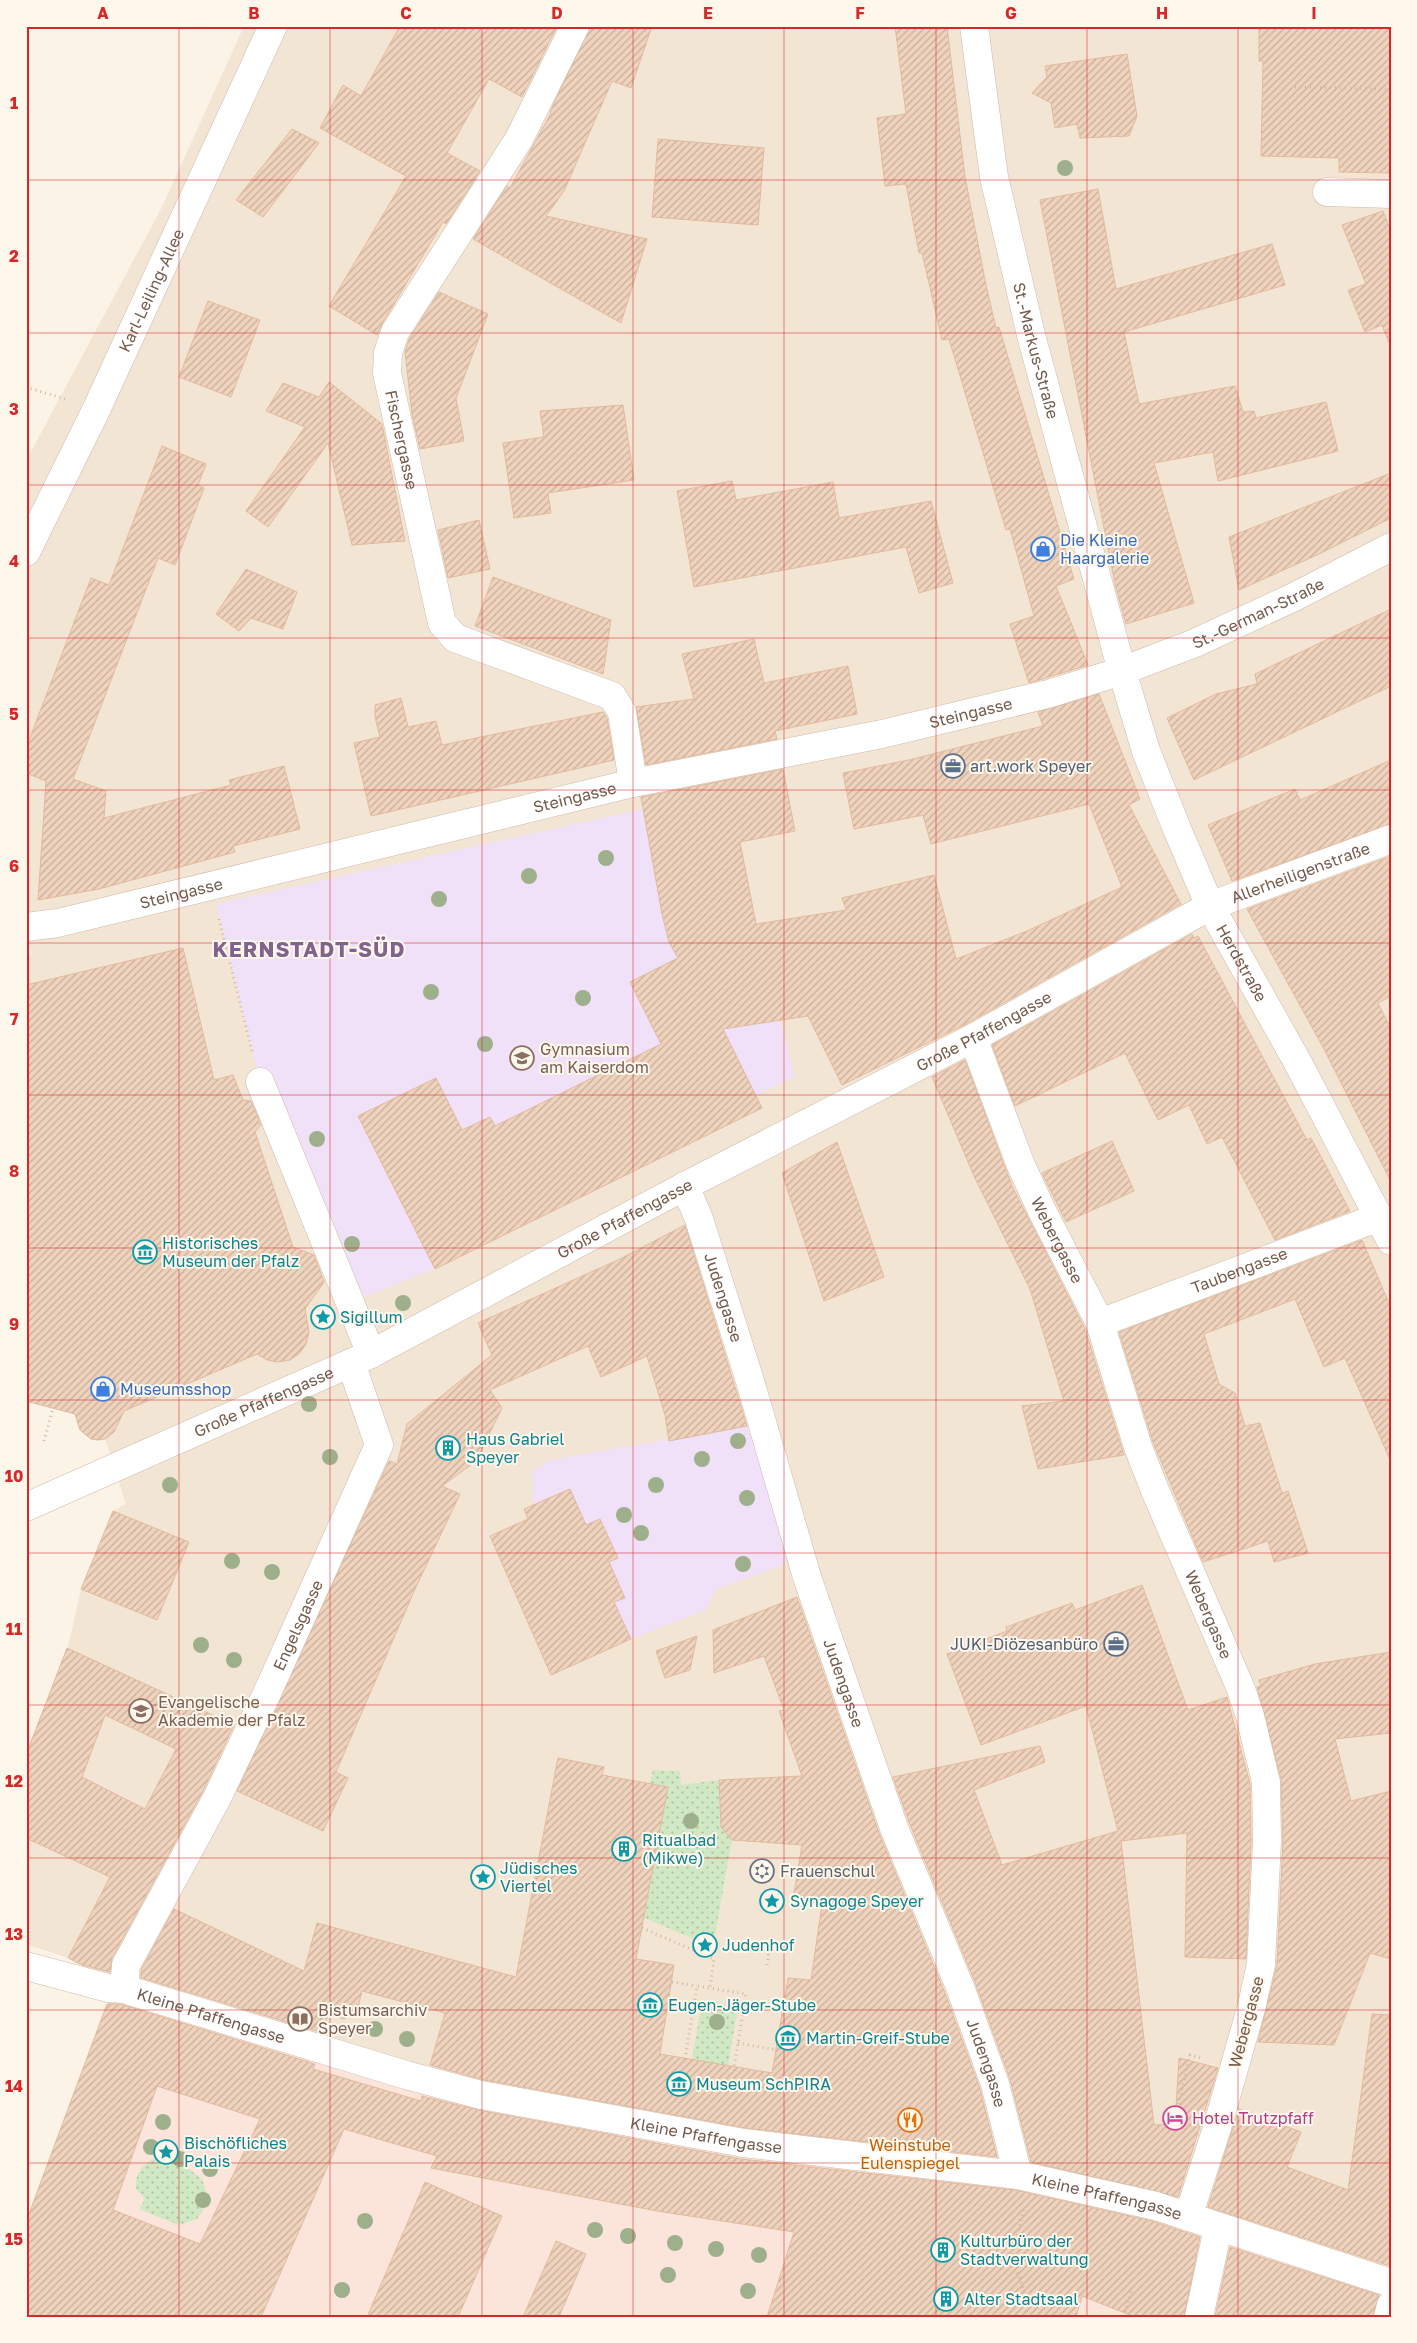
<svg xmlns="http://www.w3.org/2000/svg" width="1417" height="2343" font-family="'Golos Text',sans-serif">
<defs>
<pattern id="grass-dots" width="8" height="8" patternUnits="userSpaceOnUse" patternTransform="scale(1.25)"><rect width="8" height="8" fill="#d1e8c4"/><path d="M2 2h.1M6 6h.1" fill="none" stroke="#aebfa1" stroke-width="1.8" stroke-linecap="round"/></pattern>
<pattern id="building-hatch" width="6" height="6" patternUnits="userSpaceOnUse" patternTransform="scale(1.25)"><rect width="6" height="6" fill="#f0d3bd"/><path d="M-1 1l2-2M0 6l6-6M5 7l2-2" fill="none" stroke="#c7ae9c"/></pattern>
</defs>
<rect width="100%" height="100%" fill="#fbf3e5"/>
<path fill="#f3e5d3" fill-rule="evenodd" d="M 244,26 L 1391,26 L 1391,2281 L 484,2094 L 108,1978 L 68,1958 L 26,1944 L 26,1755 L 69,1643 L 81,1589 L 113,1511 L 126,1504 L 105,1439 L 98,1440 L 85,1435 L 80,1430 L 76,1414 L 31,1402 L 26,1408 L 26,956 L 32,955 L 26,932 L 26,461 L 162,207 ZM 719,1780 L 732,1840 L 713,1947 L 644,1918 L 668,1787 Z"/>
<path fill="#fbe4d9" d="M 109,1988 L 408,2074 L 1035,2178 L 1391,2281 L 1391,2317 L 26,2317 L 26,2222 L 108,2002 Z"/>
<g fill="#f0e1f8">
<path d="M 731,792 L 756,924 L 795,1077 L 756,1095 L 762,1108 L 435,1269 L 349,1303 L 260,1082 L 216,904 L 643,809 Z"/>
<path d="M 751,1425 L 790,1556 L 781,1566 L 717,1589 L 706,1610 L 631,1639 L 551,1675 L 490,1536 L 528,1519 L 524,1510 L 533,1505 L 532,1471 L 550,1460 Z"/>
</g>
<g fill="url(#grass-dots)">
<path d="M 653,1770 L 680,1771 L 681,1785 L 719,1780 L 732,1840 L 713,1947 L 644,1918 L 668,1787 L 650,1784 Z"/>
<path d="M 702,2001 L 738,2007 L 728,2066 L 692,2060 Z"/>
<path d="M 162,2157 L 185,2166 L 202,2179 L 208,2196 L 203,2210 L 197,2219 L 179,2225 L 139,2209 L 145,2199 L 136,2189 C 134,2173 146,2158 162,2157 Z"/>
</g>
<g fill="url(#building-hatch)" stroke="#e2ba9e" fill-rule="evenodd">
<path d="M 400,26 L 557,26 L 522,97 L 489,79 L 447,153 L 480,171 L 446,224 L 443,222 L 382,324 L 377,335 L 329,306 L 406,176 L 320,128 L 343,85 L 361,96 Z"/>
<path d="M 590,26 L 652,26 L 631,88 L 612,81 L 564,191 L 546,216 L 647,239 L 621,323 L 473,239 L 507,186 L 510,188 L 551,113 L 550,112 Z"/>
<path d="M 895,26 L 947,26 L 965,177 L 986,285 L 996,328 L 999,327 L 1074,579 L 1056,586 L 1088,665 L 1029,683 L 1010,624 L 1034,616 L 1010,529 L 1006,530 L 949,339 L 942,340 L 922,253 L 919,253 L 906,184 L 885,186 L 877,118 L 906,114 Z"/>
<path d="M 1259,26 L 1391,26 L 1390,173 L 1339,172 L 1339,158 L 1261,156 L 1263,61 L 1259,61 Z"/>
<path d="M 1127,54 L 1137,116 L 1129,136 L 1080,138 L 1077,124 L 1055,128 L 1051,103 L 1032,93 L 1047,77 L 1045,66 Z"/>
<path d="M 292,129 L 319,143 L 263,217 L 236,200 Z"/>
<path d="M 658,139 L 764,148 L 758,225 L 652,217 Z"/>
<path d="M 1098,189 L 1116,289 L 1272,244 L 1285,285 L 1124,332 L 1139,404 L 1235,386 L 1243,412 L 1254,411 L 1256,418 L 1326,402 L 1338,451 L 1218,481 L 1213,452 L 1154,463 L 1194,603 L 1126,624 L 1115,584 L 1040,200 Z"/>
<path d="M 1383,211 L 1391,231 L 1389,343 L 1382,325 L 1365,332 L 1348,290 L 1366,284 L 1342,225 Z"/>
<path d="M 439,292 L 488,314 L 456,398 L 464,441 L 420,449 L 412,414 L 405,352 L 409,339 Z"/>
<path d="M 208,301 L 260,320 L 231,397 L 179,377 Z"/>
<path d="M 329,382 L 382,424 L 405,541 L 352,545 L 328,443 L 268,527 L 246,511 L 305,427 L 266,411 L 283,383 L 319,397 Z"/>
<path d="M 623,405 L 634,480 L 548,493 L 551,513 L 514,518 L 503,443 L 544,437 L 540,411 Z"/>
<path d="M 162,446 L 206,464 L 198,485 L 204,488 L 175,565 L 158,558 L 73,779 L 106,791 L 104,818 L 231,785 L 229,780 L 284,766 L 300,829 L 233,846 L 235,852 L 99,889 L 38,900 L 46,781 L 26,773 L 26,748 L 91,578 L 109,585 Z"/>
<path d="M 1391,473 L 1391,518 L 1317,555 L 1239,590 L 1229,537 Z"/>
<path d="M 732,481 L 736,500 L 833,482 L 839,518 L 931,501 L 953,583 L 919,593 L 906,547 L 694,587 L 677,491 Z"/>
<path d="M 479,520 L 490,569 L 448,578 L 438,530 Z"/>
<path d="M 246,569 L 297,592 L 283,629 L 251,618 L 239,631 L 216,614 Z"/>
<path d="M 493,577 L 611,620 L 603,674 L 475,626 Z"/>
<path d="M 1391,609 L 1391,686 L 1194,780 L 1167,718 L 1216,694 L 1257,684 L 1255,674 Z"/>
<path d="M 754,639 L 764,683 L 848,666 L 857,714 L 775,731 L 777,739 L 646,765 L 636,707 L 694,699 L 682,654 Z"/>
<path d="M 1099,694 L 1140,799 L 1129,805 L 1181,904 L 966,1024 L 842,1085 L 808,1016 L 723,1029 L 762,1108 L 435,1269 L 358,1116 L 436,1078 L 462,1130 L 490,1117 L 495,1126 L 661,1044 L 630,982 L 678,958 L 669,942 L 662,914 L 641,797 L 783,769 L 795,831 L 740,842 L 756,924 L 846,910 L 842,898 L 934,875 L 956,959 L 1027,931 L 1122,887 L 1089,804 L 931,844 L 923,815 L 854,829 L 843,773 L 909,760 L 1043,726 L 1038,712 Z"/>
<path d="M 401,698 L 408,727 L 436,721 L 442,745 L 603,712 L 607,718 L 614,760 L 371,816 L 354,743 L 380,737 L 375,717 L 375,705 Z"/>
<path d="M 1391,760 L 1391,824 L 1232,881 L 1208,825 L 1295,789 L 1300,800 Z"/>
<path d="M 1391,856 L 1391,996 L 1378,1003 L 1391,1029 L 1391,1182 L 1324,1049 L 1247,909 Z"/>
<path d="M 1192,934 L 1194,938 L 1198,936 L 1307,1140 L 1311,1138 L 1350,1211 L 1275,1240 L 1222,1137 L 1207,1144 L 1189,1105 L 1158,1120 L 1125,1053 L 1015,1106 L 992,1045 Z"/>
<path d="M 183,948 L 214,1080 L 233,1075 L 243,1100 L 251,1101 L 261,1125 L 255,1132 L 293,1247 L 314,1255 L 324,1282 L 305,1309 L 309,1332 L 306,1344 L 300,1353 L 290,1360 L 278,1362 L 267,1360 L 257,1354 L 124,1411 L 114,1432 L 105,1439 L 98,1440 L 91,1439 L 80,1430 L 75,1414 L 26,1401 L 26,985 Z"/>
<path d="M 965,1060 L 1012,1186 L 1085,1329 L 1124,1455 L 1038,1469 L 1022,1406 L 1064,1401 L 1030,1289 L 974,1176 L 932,1077 Z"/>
<path d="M 1112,1141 L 1134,1191 L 1066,1222 L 1042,1173 Z"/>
<path d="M 837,1142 L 884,1277 L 824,1301 L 782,1173 Z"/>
<path d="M 685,1225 L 747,1426 L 669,1441 L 665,1415 L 647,1356 L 601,1377 L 588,1346 L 490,1390 L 502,1408 L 476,1461 L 442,1486 L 460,1494 L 415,1589 L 336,1772 L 348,1778 L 323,1831 L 237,1791 L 389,1461 L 397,1464 L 407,1424 L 492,1355 L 478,1323 L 620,1259 Z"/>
<path d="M 1362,1240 L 1391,1308 L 1391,1462 L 1345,1358 L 1324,1367 L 1295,1299 L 1204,1334 L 1219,1384 L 1235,1393 L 1245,1426 L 1260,1423 L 1282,1493 L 1288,1491 L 1308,1553 L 1274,1562 L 1268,1541 L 1203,1562 L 1153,1442 L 1119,1332 Z"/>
<path d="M 570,1489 L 586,1525 L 600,1519 L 618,1558 L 609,1562 L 625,1598 L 614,1602 L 631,1639 L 551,1675 L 490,1536 L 528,1519 L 524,1509 Z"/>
<path d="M 113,1511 L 189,1542 L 157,1620 L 81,1589 Z"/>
<path d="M 1142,1585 L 1188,1710 L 1227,1697 L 1250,1784 L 1251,1841 L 1246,1959 L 1185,1957 L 1187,1833 L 1121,1841 L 1154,2125 L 1175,2124 L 1179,2058 L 1218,2068 L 1178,2197 L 1031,2162 L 1010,2079 L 975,1982 L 909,1822 L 893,1777 L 1040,1746 L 1045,1762 L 974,1790 L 1002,1865 L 1118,1831 L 1086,1706 L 981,1745 L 947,1654 L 1007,1631 L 1006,1627 L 1072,1603 L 1075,1610 Z"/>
<path d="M 797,1597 L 879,1833 L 945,1993 L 980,2089 L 997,2157 L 746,2128 L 484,2080 L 430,2065 L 445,2013 L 362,1991 L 357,2011 L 344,2019 L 328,2014 L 323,2033 L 141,1978 L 141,1970 L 174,1909 L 304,1971 L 317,1923 L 516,1977 L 558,1758 L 604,1767 L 602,1775 L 668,1787 L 636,1959 L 674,1965 L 660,2054 L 772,2073 L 788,1978 L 811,1980 L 822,1904 L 793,1900 L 802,1845 L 732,1840 L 721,1827 L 719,1780 L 802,1776 L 779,1711 L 784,1710 L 764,1656 L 714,1673 L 713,1630 Z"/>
<path d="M 697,1636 L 690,1670 L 665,1678 L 656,1651 Z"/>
<path d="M 67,1648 L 234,1725 L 203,1791 L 112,1958 L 110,1972 L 82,1965 L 68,1958 L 110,1877 L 26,1838 L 26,1755 ZM 105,1715 L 176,1749 L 145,1809 L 82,1777 Z"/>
<path d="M 1391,1652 L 1391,1733 L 1335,1739 L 1351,1801 L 1391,1791 L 1391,1959 L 1370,1953 L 1334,2045 L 1258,2042 L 1277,1965 L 1283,1841 L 1281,1779 L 1257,1687 L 1261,1686 L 1259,1680 L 1315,1664 Z"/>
<path d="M 107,2004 L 121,2004 L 315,2064 L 313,2069 L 421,2101 L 422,2096 L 478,2110 L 742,2159 L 1015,2190 L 1152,2221 L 1200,2237 L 1184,2317 L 1135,2317 L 1082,2296 L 1076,2317 L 767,2317 L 794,2232 L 657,2211 L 431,2168 L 437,2156 L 344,2129 L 261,2317 L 26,2317 L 26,2222 ZM 157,2086 L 260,2119 L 200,2244 L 113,2210 Z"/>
<path d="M 1372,2014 L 1391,2015 L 1391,2264 L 1387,2265 L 1208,2207 L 1239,2109 L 1301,2132 L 1287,2167 L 1348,2190 Z"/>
<path d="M 425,2182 L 502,2216 L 458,2317 L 367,2317 Z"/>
<path d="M 556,2241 L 586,2254 L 559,2317 L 523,2317 Z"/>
<path d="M 1230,2247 L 1379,2295 L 1373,2317 L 1215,2317 Z"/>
</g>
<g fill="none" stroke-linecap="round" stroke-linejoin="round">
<g stroke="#cdbbab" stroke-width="29">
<g id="minor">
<path id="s1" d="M 575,26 L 519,139 L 395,332 L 388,353 L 387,373 L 442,623 L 455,638 L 612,696 L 622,712 L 633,783"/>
<path id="s2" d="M 974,26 L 994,177 L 1031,335 L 1122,671 L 1146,751 L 1177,829 L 1210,906 L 1297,1061 L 1391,1241"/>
<path d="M 1327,192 L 1391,194"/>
<path id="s3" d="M 26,552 L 96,410 L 273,26"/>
<path id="s4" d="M 26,927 L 58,923 L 633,783 L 882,734 L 1048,694 L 1122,671 L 1195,643 L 1294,597 L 1391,547"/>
<path id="s5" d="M 973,1038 L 1020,1163 L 1042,1211 L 1100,1323 L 1138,1447 L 1154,1488 L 1241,1689 L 1250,1716 L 1266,1782 L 1267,1841 L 1261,1964 L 1252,2005 L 1217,2128 L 1188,2217"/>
<path d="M 260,1082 L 371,1354"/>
<path id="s6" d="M 685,1186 L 699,1219 L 750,1381 L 807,1577 L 894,1828 L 960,1987 L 995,2084 L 1018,2175"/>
<path id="s7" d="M 1100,1323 L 1379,1217"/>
<path id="s8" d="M 26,1507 L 371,1354 L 685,1186 L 973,1038 L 1210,906 L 1391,839"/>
<path id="s9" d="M 26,1966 L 108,1988 L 124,1989 L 406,2075 L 481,2095 L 744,2143 L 1018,2175 L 1156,2206 L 1391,2283"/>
<path id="s10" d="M 124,1989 L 126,1965 L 217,1798 L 268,1691 L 379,1445 L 351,1363"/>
<path d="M 1199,2317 L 1218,2228"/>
<path d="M 1388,2317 L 1391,2305"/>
</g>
</g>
<g stroke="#d4b6a1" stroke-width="3" stroke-dasharray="1 4" stroke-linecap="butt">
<path d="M 1295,87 L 1391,89"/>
<path d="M 26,387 L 65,399"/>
<path d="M 219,919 L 252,1051"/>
<path d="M 44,1441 L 53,1408"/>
<path d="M 642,1928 L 714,1959 L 710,1988"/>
<path d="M 767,1965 L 771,1938"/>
<path d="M 672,1982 L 697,1986"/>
<path d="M 738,2043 L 776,2050"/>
<path d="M 685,2059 L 697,1986 L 746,1994 L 734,2067"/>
<path d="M 1177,2109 L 1190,2055 L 1202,2058"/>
<path d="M 1024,2210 L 1012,2255 L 1028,2304 L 1025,2317"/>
<path d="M 1124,2317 L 1132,2289"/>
</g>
<use href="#minor" stroke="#fff" stroke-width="28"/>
</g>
<g fill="#9eaf8c">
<circle cx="1065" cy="168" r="8"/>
<circle cx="606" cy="858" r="8"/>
<circle cx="529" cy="876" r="8"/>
<circle cx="439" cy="899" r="8"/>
<circle cx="431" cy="992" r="8"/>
<circle cx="583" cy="998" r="8"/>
<circle cx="485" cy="1044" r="8"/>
<circle cx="317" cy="1139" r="8"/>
<circle cx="352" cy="1244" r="8"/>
<circle cx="403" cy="1303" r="8"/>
<circle cx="309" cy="1404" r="8"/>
<circle cx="738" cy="1441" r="8"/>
<circle cx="330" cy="1457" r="8"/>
<circle cx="702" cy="1459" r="8"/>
<circle cx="170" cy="1485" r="8"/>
<circle cx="656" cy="1485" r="8"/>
<circle cx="747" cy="1498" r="8"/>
<circle cx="624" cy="1515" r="8"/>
<circle cx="641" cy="1533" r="8"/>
<circle cx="232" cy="1561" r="8"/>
<circle cx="743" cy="1564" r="8"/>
<circle cx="272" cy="1572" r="8"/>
<circle cx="201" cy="1645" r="8"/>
<circle cx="234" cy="1660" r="8"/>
<circle cx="691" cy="1821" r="8"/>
<circle cx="717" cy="2022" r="8"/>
<circle cx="375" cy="2029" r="8"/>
<circle cx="407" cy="2039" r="8"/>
<circle cx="163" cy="2122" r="8"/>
<circle cx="151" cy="2147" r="8"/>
<circle cx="180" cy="2159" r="8"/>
<circle cx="210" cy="2169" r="8"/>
<circle cx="203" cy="2200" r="8"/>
<circle cx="365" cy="2221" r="8"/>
<circle cx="595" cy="2230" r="8"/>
<circle cx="628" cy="2236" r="8"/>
<circle cx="675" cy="2243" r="8"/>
<circle cx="716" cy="2249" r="8"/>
<circle cx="759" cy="2255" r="8"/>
<circle cx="668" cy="2275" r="8"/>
<circle cx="342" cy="2290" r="8"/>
<circle cx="748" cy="2291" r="8"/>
</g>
<path fill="none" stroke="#d62828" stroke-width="1" stroke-opacity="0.55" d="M 179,26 L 179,2317M 330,26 L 330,2317M 482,26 L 482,2317M 633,26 L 633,2317M 784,26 L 784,2317M 936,26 L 936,2317M 1087,26 L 1087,2317M 1238,26 L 1238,2317M 26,180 L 1391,180M 26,333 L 1391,333M 26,485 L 1391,485M 26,638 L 1391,638M 26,790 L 1391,790M 26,943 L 1391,943M 26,1095 L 1391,1095M 26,1248 L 1391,1248M 26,1400 L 1391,1400M 26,1553 L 1391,1553M 26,1705 L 1391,1705M 26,1858 L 1391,1858M 26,2010 L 1391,2010M 26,2163 L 1391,2163"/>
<defs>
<g id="shop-ring" transform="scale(1.25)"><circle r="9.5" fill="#fef7eb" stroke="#3f7fe0" stroke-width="1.5"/><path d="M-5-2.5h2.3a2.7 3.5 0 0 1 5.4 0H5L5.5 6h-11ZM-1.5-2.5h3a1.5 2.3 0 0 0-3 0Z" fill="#3f7fe0"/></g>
<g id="office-ring" transform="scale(1.25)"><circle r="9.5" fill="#fef7eb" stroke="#5c6f8a" stroke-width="1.5"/><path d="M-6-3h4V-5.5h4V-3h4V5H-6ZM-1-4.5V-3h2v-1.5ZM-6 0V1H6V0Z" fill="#5c6f8a"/></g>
<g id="school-ring" transform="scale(1.25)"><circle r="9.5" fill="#fef7eb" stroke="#8d6e63" stroke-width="1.5"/><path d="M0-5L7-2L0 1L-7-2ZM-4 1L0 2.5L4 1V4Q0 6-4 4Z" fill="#8d6e63"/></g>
<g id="museum-ring" transform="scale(1.25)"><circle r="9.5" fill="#fef7eb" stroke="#0f9aa8" stroke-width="1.5"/><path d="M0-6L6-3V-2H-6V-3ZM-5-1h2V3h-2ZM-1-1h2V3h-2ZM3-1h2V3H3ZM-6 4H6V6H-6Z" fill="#0f9aa8"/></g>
<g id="sight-ring" transform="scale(1.25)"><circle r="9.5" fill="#fef7eb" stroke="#0f9aa8" stroke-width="1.5"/><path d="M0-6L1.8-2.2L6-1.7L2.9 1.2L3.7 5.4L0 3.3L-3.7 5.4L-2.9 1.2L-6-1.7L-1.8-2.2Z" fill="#0f9aa8"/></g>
<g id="building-ring" transform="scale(1.25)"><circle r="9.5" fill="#fef7eb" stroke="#0f9aa8" stroke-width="1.5"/><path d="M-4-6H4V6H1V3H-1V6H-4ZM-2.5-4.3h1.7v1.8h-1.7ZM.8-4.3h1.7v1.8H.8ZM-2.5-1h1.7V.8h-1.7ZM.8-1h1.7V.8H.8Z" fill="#0f9aa8"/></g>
<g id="university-ring" transform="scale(1.25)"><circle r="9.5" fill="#fef7eb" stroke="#8d6e63" stroke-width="1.5"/><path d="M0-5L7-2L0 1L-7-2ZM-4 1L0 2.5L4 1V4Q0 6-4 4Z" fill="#8d6e63"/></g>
<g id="synagogue-ring" transform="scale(1.25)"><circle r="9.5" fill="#fef7eb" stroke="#6b7280" stroke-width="1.5"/><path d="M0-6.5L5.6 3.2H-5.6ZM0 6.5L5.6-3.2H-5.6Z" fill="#6b7280"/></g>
<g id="library-ring" transform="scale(1.25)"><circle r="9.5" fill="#fef7eb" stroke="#8d6e63" stroke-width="1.5"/><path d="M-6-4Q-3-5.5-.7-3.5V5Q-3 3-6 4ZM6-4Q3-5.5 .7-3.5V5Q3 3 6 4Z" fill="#8d6e63"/></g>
<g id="hotel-ring" transform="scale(1.25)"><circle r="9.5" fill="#fef7eb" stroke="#d1479c" stroke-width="1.5"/><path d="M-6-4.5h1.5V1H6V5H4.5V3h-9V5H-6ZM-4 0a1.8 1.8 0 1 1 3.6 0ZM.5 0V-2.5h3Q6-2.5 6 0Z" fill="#d1479c"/></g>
<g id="restaurant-ring" transform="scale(1.25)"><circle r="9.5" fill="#fef7eb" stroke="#e8710a" stroke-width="1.5"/><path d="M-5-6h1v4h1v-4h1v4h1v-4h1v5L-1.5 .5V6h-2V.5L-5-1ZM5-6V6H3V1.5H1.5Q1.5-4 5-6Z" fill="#e8710a"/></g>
</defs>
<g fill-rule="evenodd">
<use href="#shop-ring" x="1043" y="549"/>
<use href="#office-ring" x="953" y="766"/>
<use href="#school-ring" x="522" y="1058"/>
<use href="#museum-ring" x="145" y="1252"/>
<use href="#sight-ring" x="323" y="1317"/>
<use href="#shop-ring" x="103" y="1389"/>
<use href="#building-ring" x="448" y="1448"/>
<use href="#office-ring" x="1116" y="1644"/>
<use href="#university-ring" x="141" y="1711"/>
<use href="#building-ring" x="624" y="1849"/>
<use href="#synagogue-ring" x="762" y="1871"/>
<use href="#sight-ring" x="483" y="1877"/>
<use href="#sight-ring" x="772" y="1901"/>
<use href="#sight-ring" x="705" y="1945"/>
<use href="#museum-ring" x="650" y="2005"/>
<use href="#library-ring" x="300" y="2019"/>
<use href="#museum-ring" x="788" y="2038"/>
<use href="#museum-ring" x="679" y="2084"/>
<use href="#hotel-ring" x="1175" y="2118"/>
<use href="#restaurant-ring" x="910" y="2120"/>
<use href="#sight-ring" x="166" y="2152"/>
<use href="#building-ring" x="943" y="2250"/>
<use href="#building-ring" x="946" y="2299"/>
</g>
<g text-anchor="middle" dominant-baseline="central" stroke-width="4" stroke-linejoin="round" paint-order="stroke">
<g font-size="16" fill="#735a4b" stroke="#fef7eb">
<text stroke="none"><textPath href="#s3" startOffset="290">Karl-Leiling-Allee</textPath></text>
<text stroke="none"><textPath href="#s2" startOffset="331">St.-Markus-Straße</textPath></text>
<text stroke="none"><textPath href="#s1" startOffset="466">Fischergasse</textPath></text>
<text stroke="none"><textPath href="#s4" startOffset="1274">St.-German-Straße</textPath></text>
<text stroke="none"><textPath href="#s4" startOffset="969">Steingasse</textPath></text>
<text stroke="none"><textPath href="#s4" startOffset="564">Steingasse</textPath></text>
<text stroke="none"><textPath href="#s8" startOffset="1425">Allerheiligenstraße</textPath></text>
<text stroke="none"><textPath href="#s4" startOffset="159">Steingasse</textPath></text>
<text stroke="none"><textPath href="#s2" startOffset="979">Herdstraße</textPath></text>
<text stroke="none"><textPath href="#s8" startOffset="1070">Große Pfaffengasse</textPath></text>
<text stroke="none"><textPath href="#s8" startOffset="665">Große Pfaffengasse</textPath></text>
<text stroke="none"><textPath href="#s5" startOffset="219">Webergasse</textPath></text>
<text stroke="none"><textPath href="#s7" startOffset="149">Taubengasse</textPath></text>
<text stroke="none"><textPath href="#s6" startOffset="118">Judengasse</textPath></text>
<text stroke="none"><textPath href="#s8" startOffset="260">Große Pfaffengasse</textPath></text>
<text stroke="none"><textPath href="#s5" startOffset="624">Webergasse</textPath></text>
<text stroke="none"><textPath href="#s10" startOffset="405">Engelsgasse</textPath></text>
<text stroke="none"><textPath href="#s6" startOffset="522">Judengasse</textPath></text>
<text stroke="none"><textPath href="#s9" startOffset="192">Kleine Pfaffengasse</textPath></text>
<text transform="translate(1246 2022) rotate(-75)">Webergasse</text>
<text stroke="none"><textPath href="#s6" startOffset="928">Judengasse</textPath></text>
<text stroke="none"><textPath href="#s9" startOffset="702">Kleine Pfaffengasse</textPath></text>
<text stroke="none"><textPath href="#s9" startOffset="1108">Kleine Pfaffengasse</textPath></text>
</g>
<g font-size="16" fill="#366cbe" stroke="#fef7eb" text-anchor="start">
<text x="1060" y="540">Die Kleine<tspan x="1060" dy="18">Haargalerie</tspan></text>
<text x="120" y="1389">Museumsshop</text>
</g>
<g font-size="16" fill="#4e5e75" stroke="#fef7eb" text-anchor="start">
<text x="970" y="766">art.work Speyer</text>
<text x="1098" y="1644" text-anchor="end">JUKI-Diözesanbüro</text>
</g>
<g font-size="16" fill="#785e54" stroke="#fef7eb" text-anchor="start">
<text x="540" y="1049">Gymnasium<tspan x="540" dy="18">am Kaiserdom</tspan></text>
<text x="158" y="1702">Evangelische<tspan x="158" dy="18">Akademie der Pfalz</tspan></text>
<text x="318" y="2010">Bistumsarchiv<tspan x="318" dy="18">Speyer</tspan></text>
</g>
<g font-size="16" fill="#0d838f" stroke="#fef7eb" text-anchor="start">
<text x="162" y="1243">Historisches<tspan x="162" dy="18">Museum der Pfalz</tspan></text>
<text x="340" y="1317">Sigillum</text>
<text x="466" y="1439">Haus Gabriel<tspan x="466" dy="18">Speyer</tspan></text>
<text x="642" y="1840">Ritualbad<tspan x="642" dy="18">(Mikwe)</tspan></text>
<text x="500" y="1868">Jüdisches<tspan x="500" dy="18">Viertel</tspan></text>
<text x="790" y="1901">Synagoge Speyer</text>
<text x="722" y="1945">Judenhof</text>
<text x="668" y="2005">Eugen-Jäger-Stube</text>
<text x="806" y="2038">Martin-Greif-Stube</text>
<text x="696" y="2084">Museum SchPIRA</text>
<text x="184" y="2143">Bischöfliches<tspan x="184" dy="18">Palais</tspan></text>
<text x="960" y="2241">Kulturbüro der<tspan x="960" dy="18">Stadtverwaltung</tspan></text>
<text x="964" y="2299">Alter Stadtsaal</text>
</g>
<g font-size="16" fill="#5b616d" stroke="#fef7eb" text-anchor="start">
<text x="780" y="1871">Frauenschul</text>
</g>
<g font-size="16" fill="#b23c85" stroke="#fef7eb" text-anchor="start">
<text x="1192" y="2118">Hotel Trutzpfaff</text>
</g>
<g font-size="16" fill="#c56008" stroke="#fef7eb">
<text x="910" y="2145">Weinstube<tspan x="910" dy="18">Eulenspiegel</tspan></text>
</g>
<g font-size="21" font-weight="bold" letter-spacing="1" fill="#82638f" stroke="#fef7eb">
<text x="309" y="949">KERNSTADT-SÜD</text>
</g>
</g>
<rect width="1417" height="2343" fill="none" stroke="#fef7eb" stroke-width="55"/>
<rect x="28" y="28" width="1362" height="2288" fill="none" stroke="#d62828" stroke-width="2"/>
<g font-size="16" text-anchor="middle" font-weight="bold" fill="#d62828">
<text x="103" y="19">A</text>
<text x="254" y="19">B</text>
<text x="406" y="19">C</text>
<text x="557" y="19">D</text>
<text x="708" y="19">E</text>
<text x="860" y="19">F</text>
<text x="1011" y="19">G</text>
<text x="1162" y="19">H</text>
<text x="1314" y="19">I</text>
<text x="14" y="109">1</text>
<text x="14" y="262">2</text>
<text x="14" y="415">3</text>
<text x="14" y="567">4</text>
<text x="14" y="720">5</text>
<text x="14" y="872">6</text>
<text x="14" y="1025">7</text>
<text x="14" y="1177">8</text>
<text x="14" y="1330">9</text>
<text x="14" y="1482">10</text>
<text x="14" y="1635">11</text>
<text x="14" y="1787">12</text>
<text x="14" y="1940">13</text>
<text x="14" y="2092">14</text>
<text x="14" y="2245">15</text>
</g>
</svg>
